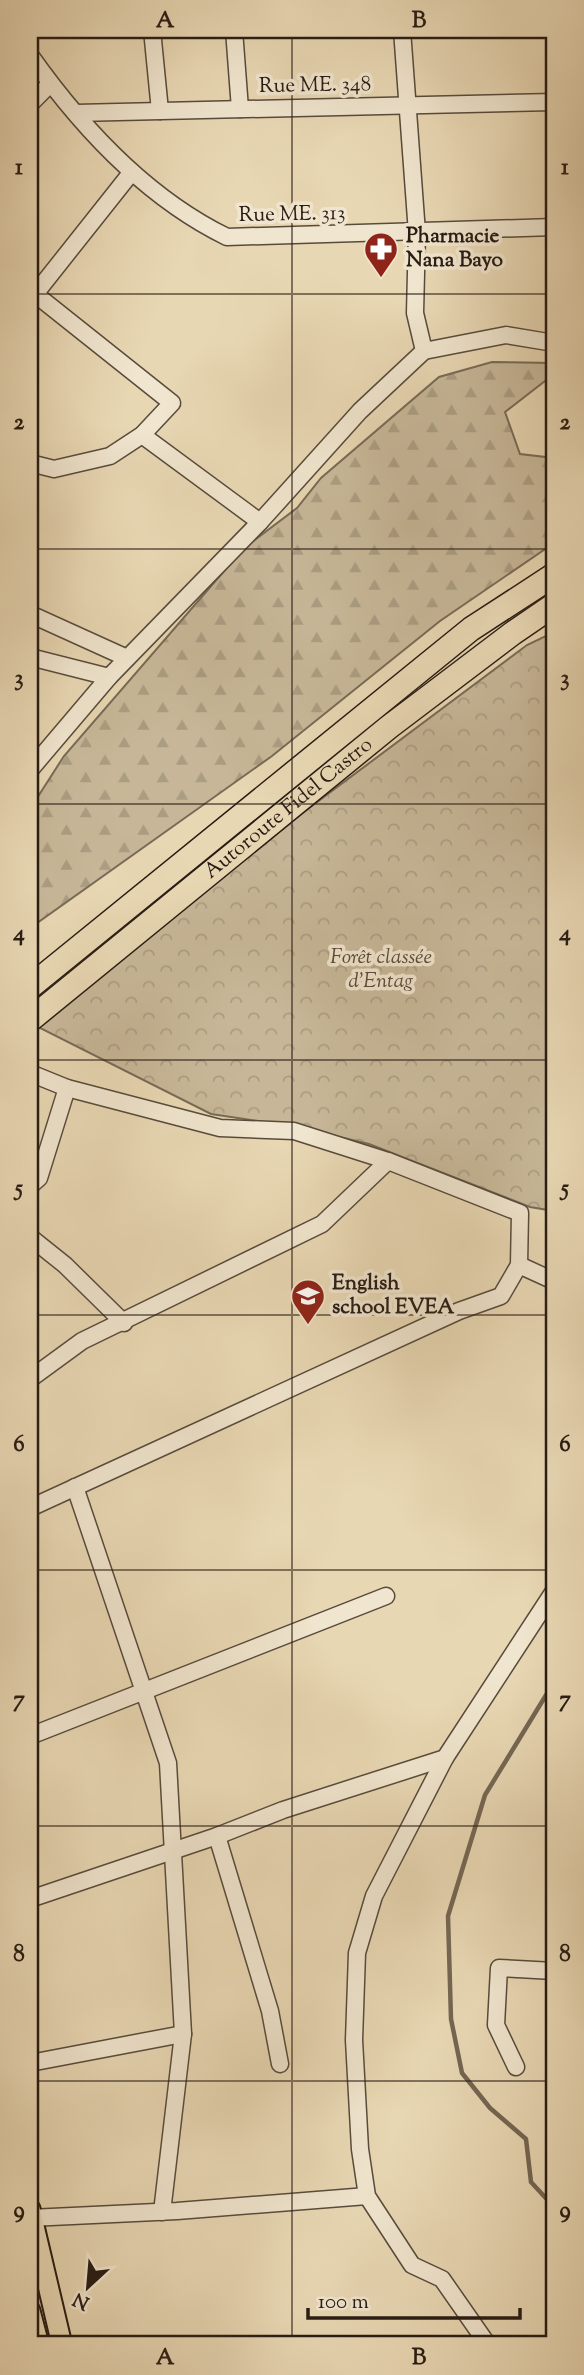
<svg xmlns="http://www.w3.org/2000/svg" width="584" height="2375" font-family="'Sorts Mill Goudy',serif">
<defs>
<pattern id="forest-firs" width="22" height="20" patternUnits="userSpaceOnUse" patternTransform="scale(1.75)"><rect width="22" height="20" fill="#c7b798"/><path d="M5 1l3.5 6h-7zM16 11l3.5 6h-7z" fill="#ab9d82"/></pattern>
<pattern id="park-crowns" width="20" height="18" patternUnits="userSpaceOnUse" patternTransform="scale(1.75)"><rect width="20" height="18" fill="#c7b798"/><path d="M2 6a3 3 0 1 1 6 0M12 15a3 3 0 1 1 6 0" fill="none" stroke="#ab9d82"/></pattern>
</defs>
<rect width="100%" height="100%" fill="#e8d7b3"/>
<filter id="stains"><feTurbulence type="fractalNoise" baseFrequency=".00286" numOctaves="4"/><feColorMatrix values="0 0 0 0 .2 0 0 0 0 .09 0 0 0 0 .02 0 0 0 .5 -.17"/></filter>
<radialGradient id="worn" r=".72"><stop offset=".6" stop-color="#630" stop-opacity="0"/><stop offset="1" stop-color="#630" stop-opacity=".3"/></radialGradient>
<path fill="url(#forest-firs)" stroke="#786a56" stroke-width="2" d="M 492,362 L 554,363 L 554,374 L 505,412 L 520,454 L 554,458 L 554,543 L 440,621 L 272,756 L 30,928 L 30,809 L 64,756 L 244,548 L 297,508 L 321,478 L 439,377 Z"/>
<path fill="url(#park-crowns)" stroke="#786a56" stroke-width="2" d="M 554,632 L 554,1211 L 530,1207 L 369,1144 L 297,1127 L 211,1114 L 30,1023 L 30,1017 L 527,645 Z"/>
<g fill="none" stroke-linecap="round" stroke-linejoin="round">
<path stroke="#746653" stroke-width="4.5" d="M 554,1682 L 485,1795 L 448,1916 L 451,2019 L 462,2073 L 490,2108 L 526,2139 L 531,2182 L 554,2207"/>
<g stroke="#584b3c" stroke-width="19">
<g id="minor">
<path d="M 152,30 L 160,111"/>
<path d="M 234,30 L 240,109"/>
<path d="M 402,30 L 417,233 L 415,313 L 424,351"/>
<path d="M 30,55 C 81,127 147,198 227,237 L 554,227"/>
<path d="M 30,104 L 50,84"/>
<path d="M 76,113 L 554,102"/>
<path d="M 30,290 L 172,403 L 142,435 L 110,456 L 54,469 L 30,463"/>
<path d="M 35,294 L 131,173"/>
<path d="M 142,435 L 260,522"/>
<path d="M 30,614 L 127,658"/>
<path d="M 30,657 L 109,677"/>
<path d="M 30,770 L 109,677 L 260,522 L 360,411 L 424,351 L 506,335 L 554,343"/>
<path d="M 30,1073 L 67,1088 L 220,1128 L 294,1131 L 388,1161 L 520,1213 L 519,1265 L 501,1296 L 459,1311 L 30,1508"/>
<path d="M 30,1186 L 39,1178 L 67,1088"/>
<path d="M 30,1237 L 65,1265 L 124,1323"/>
<path d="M 519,1265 L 554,1281"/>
<path d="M 30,1379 L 82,1341 L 322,1224 L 388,1161"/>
<path d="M 75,1487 L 168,1763 L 183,2034 L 162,2212"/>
<path d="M 30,1736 L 386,1596"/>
<path d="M 445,1758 L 374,1896 L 357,1953 L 354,2040 L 360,2149 L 367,2196 L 412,2265 L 442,2279 L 488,2345"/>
<path d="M 217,1836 L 270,2011 L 280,2064"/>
<path d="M 30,1899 L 217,1836 L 283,1810 L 445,1758 L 554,1591"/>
<path d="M 30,2063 L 183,2034"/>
<path d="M 516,2067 L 496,2025 L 499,1968 L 554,1971"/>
<path d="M 30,2218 L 177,2211 L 367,2196"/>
</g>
</g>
<g stroke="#281c14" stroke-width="23">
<g id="major">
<path d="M 30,2209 L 62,2345"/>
<path d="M 30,2311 L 39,2345"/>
</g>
</g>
<g stroke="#281c14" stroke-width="26">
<g id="highway">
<path d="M 30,987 L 471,629 L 554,575"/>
<path id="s1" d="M 30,1020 L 389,727 L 513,633 L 554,605"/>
</g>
</g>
<use href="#minor" stroke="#f0e5ce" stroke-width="16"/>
<use href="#major" stroke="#e8d7b3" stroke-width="19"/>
<use href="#highway" stroke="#e8d7b3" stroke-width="23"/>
</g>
<path fill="none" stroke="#281c14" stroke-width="2" stroke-opacity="0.55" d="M 292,30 L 292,2345M 30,294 L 554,294M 30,549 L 554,549M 30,804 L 554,804M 30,1060 L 554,1060M 30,1315 L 554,1315M 30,1570 L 554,1570M 30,1826 L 554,1826M 30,2081 L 554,2081"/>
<defs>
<g id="pharmacy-pin" transform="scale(1.75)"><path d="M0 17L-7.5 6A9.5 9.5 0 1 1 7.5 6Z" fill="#8f2418" stroke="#f0e5ce"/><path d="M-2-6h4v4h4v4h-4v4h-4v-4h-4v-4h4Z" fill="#fff"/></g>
<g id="school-pin" transform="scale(1.75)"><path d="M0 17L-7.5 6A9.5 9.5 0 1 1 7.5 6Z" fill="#8f2418" stroke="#f0e5ce"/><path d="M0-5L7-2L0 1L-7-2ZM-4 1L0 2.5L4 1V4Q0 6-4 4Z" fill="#fff"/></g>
</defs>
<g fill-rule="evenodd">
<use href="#pharmacy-pin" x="381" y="249"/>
<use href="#school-pin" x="308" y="1296"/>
</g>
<g text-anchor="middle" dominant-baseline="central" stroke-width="7" stroke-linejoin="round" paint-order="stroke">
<g font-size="21" fill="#281c14" stroke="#f0e5ce">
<text transform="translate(315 86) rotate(-1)">Rue ME. 348</text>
<text transform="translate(292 215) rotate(-1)">Rue ME. 313</text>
<text stroke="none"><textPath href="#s1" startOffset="334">Autoroute Fidel Castro</textPath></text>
</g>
<g font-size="21" font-weight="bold" fill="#281c14" stroke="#f0e5ce" text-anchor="start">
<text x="406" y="237">Pharmacie<tspan x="406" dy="24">Nana Bayo</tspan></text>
<text x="332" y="1284">English<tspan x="332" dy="24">school EVEA</tspan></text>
</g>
<g font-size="21" font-style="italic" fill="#584a3c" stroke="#f0e5ce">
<text x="381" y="958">Forêt classée<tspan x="381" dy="24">d'Entag</tspan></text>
</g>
</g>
<rect width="584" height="2375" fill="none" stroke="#e8d7b3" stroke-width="77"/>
<g transform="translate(88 2287) rotate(206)" stroke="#f0e5ce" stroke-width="5" paint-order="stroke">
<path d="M0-5L12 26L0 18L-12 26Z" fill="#281c14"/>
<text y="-10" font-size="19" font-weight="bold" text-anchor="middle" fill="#281c14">N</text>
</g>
<path d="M308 2308v10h212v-10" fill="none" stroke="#281c14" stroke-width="3.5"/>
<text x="318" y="2308" font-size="21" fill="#281c14" stroke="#f0e5ce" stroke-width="5" paint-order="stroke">100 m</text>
<rect x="38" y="38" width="508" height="2298" fill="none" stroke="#281c14" stroke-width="2.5"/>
<g font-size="23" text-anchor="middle" font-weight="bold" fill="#281c14">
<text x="165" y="27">A</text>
<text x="419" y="27">B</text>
<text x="19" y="174">1</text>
<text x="565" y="174">1</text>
<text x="19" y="429">2</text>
<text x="565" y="429">2</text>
<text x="19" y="685">3</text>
<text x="565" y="685">3</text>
<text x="19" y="940">4</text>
<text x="565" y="940">4</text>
<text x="19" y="1195">5</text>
<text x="565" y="1195">5</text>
<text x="19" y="1451">6</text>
<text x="565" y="1451">6</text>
<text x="19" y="1706">7</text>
<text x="565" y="1706">7</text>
<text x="19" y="1961">8</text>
<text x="565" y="1961">8</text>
<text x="19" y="2217">9</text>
<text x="565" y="2217">9</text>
<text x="165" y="2364">A</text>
<text x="419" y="2364">B</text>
</g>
<rect width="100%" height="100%" filter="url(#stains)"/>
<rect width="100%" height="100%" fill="url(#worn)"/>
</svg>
